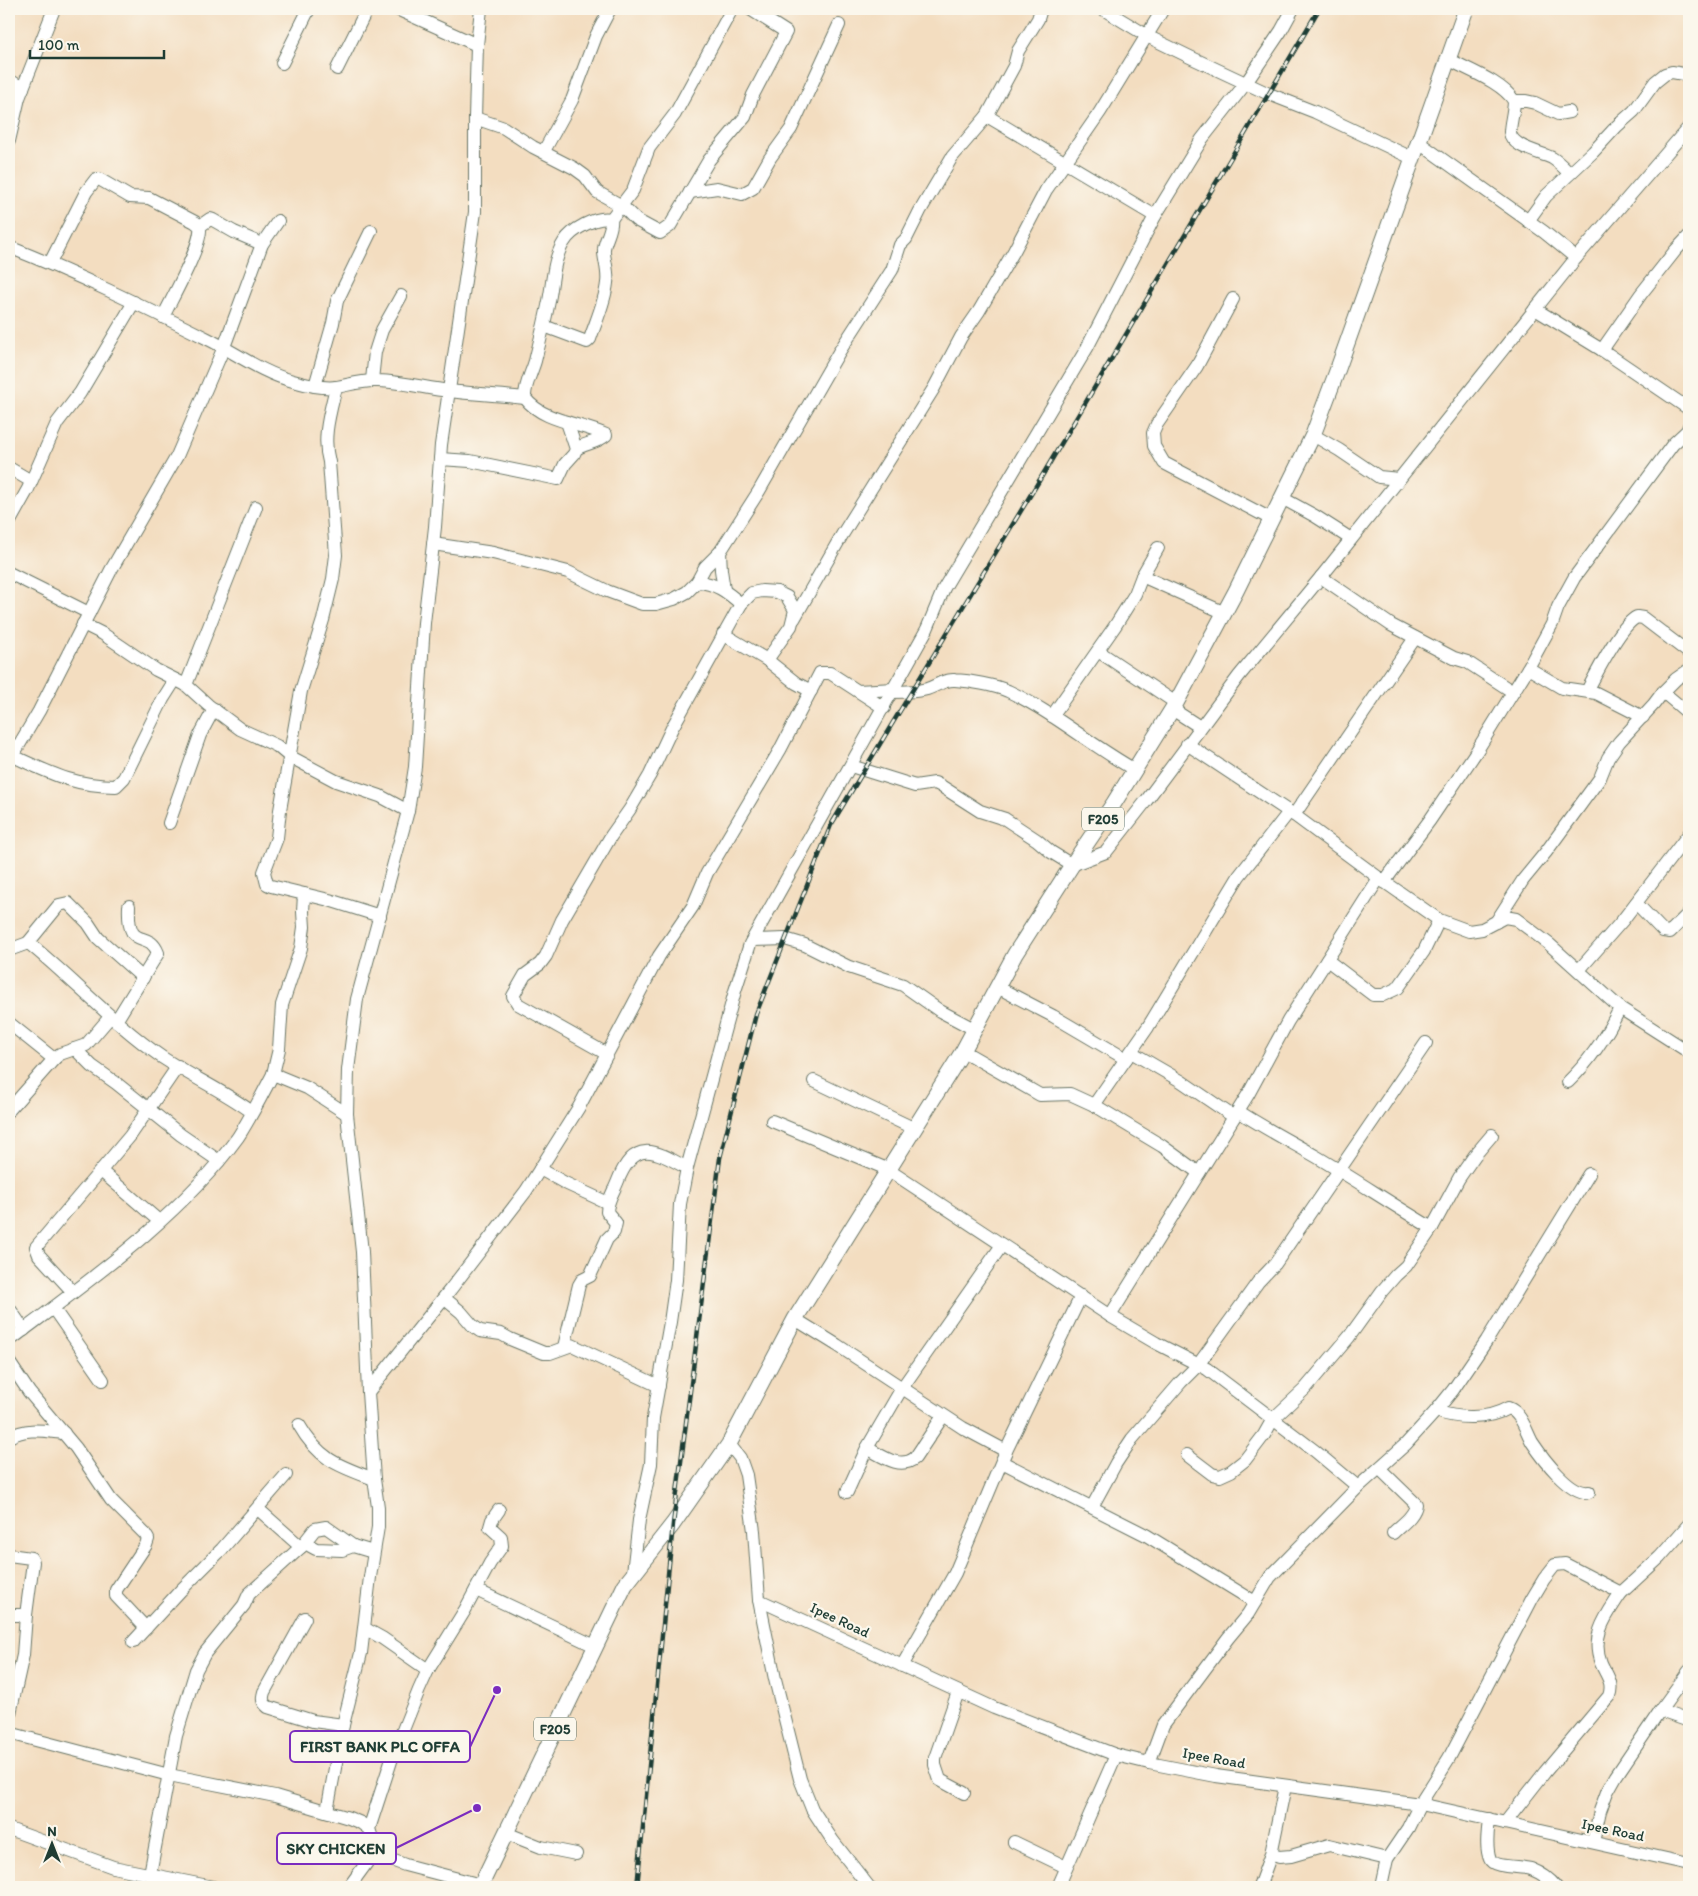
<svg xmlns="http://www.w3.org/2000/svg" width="1698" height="1896" font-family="Itim,sans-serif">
<rect width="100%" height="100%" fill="#fbf7ec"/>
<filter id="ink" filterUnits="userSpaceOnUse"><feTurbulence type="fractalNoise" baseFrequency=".02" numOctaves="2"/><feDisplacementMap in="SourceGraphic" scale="10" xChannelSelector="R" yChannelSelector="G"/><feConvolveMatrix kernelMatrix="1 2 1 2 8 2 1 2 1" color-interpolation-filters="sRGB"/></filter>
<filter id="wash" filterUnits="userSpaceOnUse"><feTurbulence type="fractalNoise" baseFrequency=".0096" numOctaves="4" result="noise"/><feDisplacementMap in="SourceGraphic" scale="20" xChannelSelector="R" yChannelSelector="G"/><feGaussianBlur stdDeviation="1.12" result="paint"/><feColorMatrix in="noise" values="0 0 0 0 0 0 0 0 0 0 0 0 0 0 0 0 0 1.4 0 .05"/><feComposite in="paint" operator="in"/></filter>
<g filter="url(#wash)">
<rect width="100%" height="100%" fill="#f3ddc0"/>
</g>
<g filter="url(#ink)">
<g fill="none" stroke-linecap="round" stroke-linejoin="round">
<g stroke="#697565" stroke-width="14">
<g id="minor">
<path d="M 397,9 L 477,45"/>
<path d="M 1103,9 L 1151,38 L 1190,57 L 1269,94 L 1315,112 L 1412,158"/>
<path d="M 1448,59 C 1468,70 1502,82 1514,101 C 1514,111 1510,124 1510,132 C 1511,147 1540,152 1552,158 C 1559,162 1564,168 1569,173"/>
<path d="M 282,63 L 309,9"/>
<path d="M 337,69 L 367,9"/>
<path d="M 9,80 L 23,88"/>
<path d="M 1514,101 L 1526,101 L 1535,103 L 1558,114 L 1569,112"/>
<path d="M 987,116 L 1155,216"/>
<path d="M 475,118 L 504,128 L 533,147 L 574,168 L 585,176 L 597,192 L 622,206 L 636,220 L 660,233 L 670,226 L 709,160 L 745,117 L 753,95 L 786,32 L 750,9"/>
<path d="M 9,141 L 19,98 L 54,9"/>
<path d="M 1418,142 L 1544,232 L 1576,258"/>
<path d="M 544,151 L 572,100 L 596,36 L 610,9"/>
<path d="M 690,192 L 717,188 L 742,194 L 753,188 L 770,158 L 791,129 L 839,25"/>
<path d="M 1528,221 L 1546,196 L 1593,152 L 1617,126 L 1634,111 L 1655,82 L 1665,74 L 1672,72 L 1689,75"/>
<path d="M 200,226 L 210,219 L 213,220 L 234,232 L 262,244"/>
<path d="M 9,247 C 77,274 142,306 208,339 C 236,353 262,373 293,381 C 307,385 323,389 337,387 C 352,384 364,380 378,381 C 403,382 425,388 449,391 C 474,394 500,395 525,398"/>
<path d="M 50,263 L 86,192 L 96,179 L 99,179 L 130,197 L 149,198 L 195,222 L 200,226 C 203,244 172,298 163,317"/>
<path d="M 1233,299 L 1197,366 L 1157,424 L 1153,433 L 1154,446 L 1164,463 L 1271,519"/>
<path d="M 1535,309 L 1602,350 L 1689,409"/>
<path d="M 544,326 L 587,342 L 590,339 C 596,321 605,302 607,283 C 609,271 603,257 604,249 C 605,239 613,229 611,219"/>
<path d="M 1602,350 L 1641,294 L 1675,251 L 1689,236"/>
<path d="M 372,380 L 375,352 L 382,330 L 401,296"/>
<path d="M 315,386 L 333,323 L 337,301 L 371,231"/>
<path d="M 336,387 C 330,413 322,437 329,462 L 336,555 L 333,579 L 323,620 L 301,691 L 280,810 L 277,838 L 264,872 L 267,884 L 271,886 L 329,900 L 380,916"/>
<path d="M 1313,435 L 1339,450 L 1379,477 L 1399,479"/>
<path d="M 576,449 C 586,443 597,443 606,435 C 581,423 543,422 525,398 C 524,386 532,372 535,361 C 540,341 545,321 549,301 C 553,281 553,259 564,242 C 572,229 596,216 611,219 L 633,190 L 649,148 L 675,114 L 732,9"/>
<path d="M 440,459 L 470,461 L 558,479 L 565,464 L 574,454 L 576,449 L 567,422"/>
<path d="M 9,468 L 31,481"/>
<path d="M 1282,498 L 1315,516 L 1351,539"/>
<path d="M 9,523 L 28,489 L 57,423 L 80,393 L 134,302"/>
<path d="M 433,544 L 493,553 L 568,572 L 607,591 L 642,604 L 656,604 L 674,599 L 687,592 L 697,582 L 705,567 L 720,552 L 759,491 L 839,352 L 892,270 L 900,245 L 906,239 L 920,211 L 952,157 L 987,116 L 1014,66 L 1018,51 L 1038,19 L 1041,9"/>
<path d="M 720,552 L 721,570 L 724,590"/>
<path d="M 9,573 L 89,613"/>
<path d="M 1142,576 L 1225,613"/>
<path d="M 1321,577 L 1391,625 L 1454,658 L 1467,662 L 1513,692"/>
<path d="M 697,582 C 716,583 727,592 741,604"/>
<path d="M 794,619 L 842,535 L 934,388 L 961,337 L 979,311 L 1014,251 L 1046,190 L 1100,112 L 1163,9"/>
<path d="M 83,624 L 103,634 L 156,670 L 186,685 L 208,705 L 240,729 L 277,746 L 289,756 L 336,781 L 380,796 L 408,811"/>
<path d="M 723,634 L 767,660 L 796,683 L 811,691"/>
<path d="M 1098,651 L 1176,703"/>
<path d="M 1528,668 L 1562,688 L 1596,693 L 1643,717"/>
<path d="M 186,685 L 256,507"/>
<path d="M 858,691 L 894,689"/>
<path d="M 1587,691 C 1596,674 1621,624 1637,617 L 1643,618 L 1689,653"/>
<path d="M 892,692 C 904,692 916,692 927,689 C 937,686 944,679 955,680 C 970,681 994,685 1008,691 C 1053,712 1092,746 1135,770"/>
<path d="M 1663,692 L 1689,714"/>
<path d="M 1172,709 L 1200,727"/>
<path d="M 1052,716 L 1115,626 L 1135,594 L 1142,576 L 1158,548"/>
<path d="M 1187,744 L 1294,815 L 1379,878 L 1439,920 L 1469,931 L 1482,929 L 1505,917 L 1516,919 L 1549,944 L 1620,1008 L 1689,1052"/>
<path d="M 13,756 C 50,773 74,786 116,786 L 124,778 L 163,699 L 175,680"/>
<path d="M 9,762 L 39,711 L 111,570 L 177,456 L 224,347 L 262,244 L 278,221"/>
<path d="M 851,766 L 915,786 L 935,783 L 941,786 L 980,811 L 1005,819 L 1037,840 L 1051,852 L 1072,865 L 1106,852 L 1146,801 L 1239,676 L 1321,577 L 1576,258 L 1689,127"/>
<path d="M 1294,815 L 1415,638"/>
<path d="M 169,823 L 200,735 L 214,709"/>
<path d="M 1384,882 L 1430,820 L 1476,752 L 1528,668 L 1552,624 L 1558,607 L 1574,578 L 1673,444 L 1687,431 L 1689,426"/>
<path d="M 1636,903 L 1663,931 L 1670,932 L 1689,913"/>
<path d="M 1496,922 L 1523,880 L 1546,852 L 1600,778 L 1608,758 L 1619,742 L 1654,704 L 1663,692 L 1676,679 L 1689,670"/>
<path d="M 753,940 L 785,939 L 805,945 L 849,967 L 903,985 L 940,1011 L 974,1029"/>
<path d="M 28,943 L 59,905 L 68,903 L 88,923 L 98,938 L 143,978"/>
<path d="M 9,950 L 28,943 L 31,945 C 76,982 115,1025 163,1058 C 192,1077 224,1091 252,1112"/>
<path d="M 1327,960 L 1373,995 L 1383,995 L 1398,988 L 1424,951 L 1439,920"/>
<path d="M 1579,970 L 1622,921 L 1689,834"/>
<path d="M 997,987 L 1053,1016 L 1126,1059"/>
<path d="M 116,1021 L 158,953 C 148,927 127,954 129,906"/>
<path d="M 9,1023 L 54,1059"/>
<path d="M 75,1049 L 92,1066 L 116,1083 L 181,1135 L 219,1161"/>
<path d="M 963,1051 L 1040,1095 L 1070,1094 L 1094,1105 L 1162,1146 L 1199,1173"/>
<path d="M 1131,1052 L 1181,1081 L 1234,1117"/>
<path d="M 607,1054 L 518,1004 L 513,996 L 525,975 L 540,964 L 546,956 L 562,920 L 611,836 L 630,809 L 650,775 L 672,728 L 741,604 L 752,593 L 762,591 L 777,592 L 787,597 L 795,610 L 791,626 L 767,660"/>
<path d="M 273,1074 L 279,1049 L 282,1005 L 301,948 L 304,927 L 303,912 L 304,894"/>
<path d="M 814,1081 L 913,1128"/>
<path d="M 1568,1082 C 1591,1060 1606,1037 1620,1008"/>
<path d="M 1094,1105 L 1148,1027 L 1239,876 L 1289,812"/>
<path d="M 9,1110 L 54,1059 L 60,1054 L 86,1045 L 110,1017"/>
<path d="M 1238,1111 C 1264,1128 1291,1142 1317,1157 C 1356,1180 1393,1205 1432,1228"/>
<path d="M 772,1121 L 887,1169 L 1110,1316 L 1156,1343 L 1207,1369 L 1315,1451 L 1358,1487"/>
<path d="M 540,1169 L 565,1183 L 608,1203"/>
<path d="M 101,1171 L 159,1221"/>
<path d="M 73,1292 L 39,1255 L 36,1247 L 130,1136 L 178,1066"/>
<path d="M 444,1298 L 461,1312 L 473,1326 L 480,1331 L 501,1334 L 510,1339 L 544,1353 L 550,1353 L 572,1345 L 659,1386"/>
<path d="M 9,1308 L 24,1330"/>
<path d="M 53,1308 L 103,1380"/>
<path d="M 1110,1316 L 1249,1093 L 1288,1021 L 1379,878"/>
<path d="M 795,1319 L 837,1345 L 963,1428 L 1006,1451"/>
<path d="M 9,1341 C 87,1282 180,1217 238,1137 C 251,1117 262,1095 273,1074 L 307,1088 L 347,1114"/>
<path d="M 564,1347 L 579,1285 L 582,1280 L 590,1276 L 607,1239 L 614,1232 L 616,1223 L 607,1212 C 607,1201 613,1193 617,1183 C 634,1139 653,1149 687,1168"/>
<path d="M 9,1362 L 29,1392 L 76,1448 L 111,1500 L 145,1534 L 148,1539 L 146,1545 L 116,1590 L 116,1596 L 146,1628"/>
<path d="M 368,1392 L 450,1290 L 526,1191 L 540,1169 L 579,1107 L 659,956 L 693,906 L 707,873 L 780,750 L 820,673 L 830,673 L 884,708"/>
<path d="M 1436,1411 C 1458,1419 1487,1420 1508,1408 C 1521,1412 1526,1431 1532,1442 C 1542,1457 1570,1495 1589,1492"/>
<path d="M 299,1425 C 319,1460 339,1466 374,1479"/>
<path d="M 9,1437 C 28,1427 43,1431 64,1433"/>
<path d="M 729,1444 L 740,1458 L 746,1475 L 754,1531 L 759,1600 L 775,1679 L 800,1779 L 812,1809 L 833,1841 L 869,1887"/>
<path d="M 867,1448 C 882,1456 900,1470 915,1458 L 943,1416"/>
<path d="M 1187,1455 L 1212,1474 L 1220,1476 L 1231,1471 L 1245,1460 L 1264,1435 L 1273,1419 L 1305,1389 L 1349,1337 L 1382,1291 L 1396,1275 L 1406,1266 L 1432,1228 L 1459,1178 L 1475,1155 L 1492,1135"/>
<path d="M 1002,1462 L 1146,1535 L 1255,1602"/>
<path d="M 1380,1469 L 1416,1504 C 1415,1516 1401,1525 1393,1533"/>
<path d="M 847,1492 L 867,1448 L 902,1388 L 1002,1245"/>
<path d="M 1092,1507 L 1116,1463 L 1132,1439 L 1181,1382 L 1198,1365 L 1258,1282 L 1275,1264 L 1426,1043"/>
<path d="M 258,1509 L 301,1547"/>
<path d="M 305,1543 L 316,1549 L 342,1550 L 353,1546 L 373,1552"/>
<path d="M 9,1555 L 31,1558 L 33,1562 L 26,1615 L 23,1655 L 9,1718"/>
<path d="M 633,1573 L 639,1520 L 651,1464 L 653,1418 L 670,1322 L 676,1280 L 680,1204 L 687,1168 L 735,991 L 750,944 L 927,629 L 944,588 L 1087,348 L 1155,216 L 1202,139 L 1246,83 L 1281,31 L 1293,9"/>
<path d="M 476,1590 L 595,1646"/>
<path d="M 759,1600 L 994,1708 L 1116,1755 L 1149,1763 L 1216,1776 L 1420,1804 L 1689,1864"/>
<path d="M 9,1615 L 26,1615"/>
<path d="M 305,1618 L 264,1692 C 262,1699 262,1702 268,1707 L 313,1721 L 343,1725"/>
<path d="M 364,1628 L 382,1638 L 428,1670"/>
<path d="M 133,1642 L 181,1590 L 222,1549 L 286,1475"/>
<path d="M 902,1666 L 955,1573 L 1006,1451 L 1081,1296"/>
<path d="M 958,1692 L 935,1758 L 935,1765 L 940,1780 L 964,1793"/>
<path d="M 1660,1711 L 1689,1721"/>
<path d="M 9,1733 L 169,1775 L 275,1796 L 349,1818 L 361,1823 L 369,1829"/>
<path d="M 1149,1763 L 1163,1725 L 1228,1638 L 1248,1614 L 1270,1577 L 1358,1487 L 1406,1444 L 1436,1411 L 1453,1390 L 1487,1340 L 1589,1174"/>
<path d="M 327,1811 L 343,1725 L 361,1653 L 370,1577 L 378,1527 L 378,1507 L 374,1479 L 368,1392 L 362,1252 L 347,1114 L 348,1070 L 357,999 L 408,811 L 415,767 L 424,623 L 435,527 L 441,445 L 475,212 L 475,118 L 477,45 L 481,9"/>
<path d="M 1489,1819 C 1488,1831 1485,1847 1490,1859 C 1493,1868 1520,1866 1531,1869 C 1541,1873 1550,1879 1556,1887"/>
<path d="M 1505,1823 L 1545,1772 L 1609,1696 C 1614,1682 1606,1675 1601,1663 C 1590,1635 1607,1615 1621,1593"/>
<path d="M 9,1829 L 113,1867 L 213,1887"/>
<path d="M 506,1833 L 541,1847 L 576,1854"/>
<path d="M 1014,1842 L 1066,1867"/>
<path d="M 1593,1842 L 1600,1811 L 1607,1792 L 1616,1776 L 1660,1711 L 1689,1671"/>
<path d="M 1271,1854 L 1279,1857 L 1291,1856 L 1329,1845 L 1387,1859"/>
<path d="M 150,1874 L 176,1736 L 196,1670 L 205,1653 L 244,1605 L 249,1594 L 301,1547 L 315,1529 L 326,1527 L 353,1546"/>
<path d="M 481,1885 L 405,1865 L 386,1858 L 376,1850 L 369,1829 L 393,1755 L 419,1690 L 428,1670 L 465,1610 L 490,1563 L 502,1546 L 501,1537 L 490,1527 L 492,1520 L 499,1510"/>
<path d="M 349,1887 L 376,1850"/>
<path d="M 1058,1887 L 1116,1755"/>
<path d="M 1259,1887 L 1271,1854 L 1285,1786"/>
<path d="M 1381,1887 L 1387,1859 L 1408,1828 L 1420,1804 L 1449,1758 L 1532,1599 L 1544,1579 L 1555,1565 L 1565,1564 L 1621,1593 L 1660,1557 L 1689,1524"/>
</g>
</g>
<g stroke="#697565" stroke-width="17">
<path id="major" d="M 480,1887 L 625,1585 L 673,1524 L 729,1444 L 795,1319 L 963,1051 L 1015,954 L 1072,865 L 1114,803 L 1176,703 L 1236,591 L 1313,435 L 1336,374 L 1466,9"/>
</g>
<use href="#minor" stroke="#fff" stroke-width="12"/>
<use href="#major" stroke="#fff" stroke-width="15"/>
<g stroke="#1f3d34" stroke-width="4.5">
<path id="rail" d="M 637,1887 L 673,1524 L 720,1158 L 756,1014 L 831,825 L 1045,471 L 1319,9"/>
</g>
<use href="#rail" stroke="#fbf7ec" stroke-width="2.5" stroke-dasharray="8" stroke-linecap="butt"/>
</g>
</g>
<g text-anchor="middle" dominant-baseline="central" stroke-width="4.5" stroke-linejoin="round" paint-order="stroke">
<g fill="#fbf7ec" stroke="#61756b" stroke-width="1">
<rect x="1082" y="807.5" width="42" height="23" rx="4"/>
<rect x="534" y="1717.5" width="42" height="23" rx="4"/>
</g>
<g font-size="14" font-weight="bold" fill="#1f3d34">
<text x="1103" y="819">F205</text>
<text x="555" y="1729">F205</text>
</g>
<g font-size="15" fill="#1f3d34" stroke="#fbf7ec">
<text transform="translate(840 1620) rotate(25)">Ipee Road</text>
<text transform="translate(1214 1758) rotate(10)">Ipee Road</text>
<text transform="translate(1613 1830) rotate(12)">Ipee Road</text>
</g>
</g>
<path fill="none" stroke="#7b2cbf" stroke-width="2" d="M497 1690L470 1747M477 1808L396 1848"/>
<g fill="#7b2cbf" stroke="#fbf7ec" stroke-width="2">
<circle cx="497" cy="1690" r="5"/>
<circle cx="477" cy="1808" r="5"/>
</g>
<g fill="#fbf7ec" stroke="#7b2cbf" stroke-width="2">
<rect x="290" y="1731" width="180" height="31" rx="5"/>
<rect x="277" y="1833" width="119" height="31" rx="5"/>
</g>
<g font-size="16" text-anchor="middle" font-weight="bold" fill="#1f3d34">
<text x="380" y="1752">FIRST BANK PLC OFFA</text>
<text x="336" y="1854">SKY CHICKEN</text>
</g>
<rect width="1698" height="1896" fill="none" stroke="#fbf7ec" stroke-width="30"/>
<g transform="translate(52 1844)" stroke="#fbf7ec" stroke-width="4" paint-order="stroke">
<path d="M0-4L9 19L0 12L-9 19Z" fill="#1f3d34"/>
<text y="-8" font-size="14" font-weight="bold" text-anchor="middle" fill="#1f3d34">N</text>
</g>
<path d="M30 50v8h134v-8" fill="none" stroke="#1f3d34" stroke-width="2.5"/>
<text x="38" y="50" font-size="15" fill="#1f3d34" stroke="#fbf7ec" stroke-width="4" paint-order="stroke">100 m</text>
</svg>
